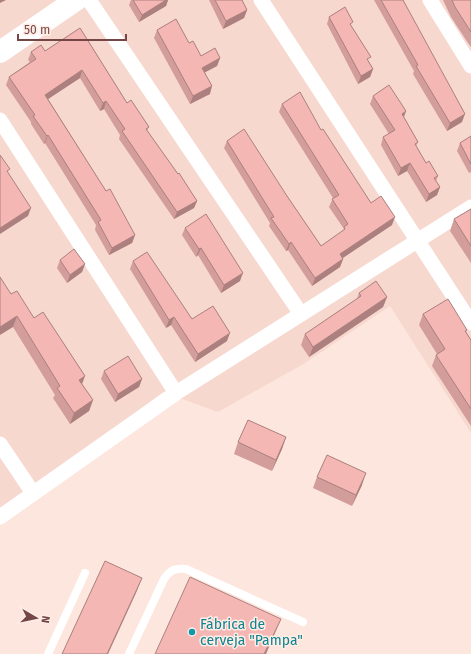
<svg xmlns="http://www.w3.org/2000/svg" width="471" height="654" font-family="'Fira Sans',sans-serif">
<rect width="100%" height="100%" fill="#fde6dd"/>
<path fill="#f7d8cf" d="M 0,0 L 471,0 L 471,433 L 390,306 L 305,363 L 218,412 L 163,392 L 0,514 Z"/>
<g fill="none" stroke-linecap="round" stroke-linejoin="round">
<g stroke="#fff" stroke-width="8">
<path d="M 48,654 L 85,573"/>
<path d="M 129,654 L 164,579 C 170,570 175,568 186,569 L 303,622"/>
</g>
<g stroke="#fff" stroke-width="15">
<path d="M 89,0 L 301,314"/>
<path d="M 261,0 L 471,323"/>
<path d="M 430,0 L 471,66"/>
<path d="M 0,120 L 176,393"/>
<path d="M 0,444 L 33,493"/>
<path d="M 0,517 L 176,393 L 471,207"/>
</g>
<path stroke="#fff" stroke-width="22" d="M 0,52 L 76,0"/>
</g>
<g fill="#d29d9b">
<path d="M 131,0 L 168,0 L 166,6 L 139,22 L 129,5 Z"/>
<path d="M 209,0 L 242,0 L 247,10 L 244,18 L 223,29 Z"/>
<path d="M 374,0 L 403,0 L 462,122 L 447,131 L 413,74 L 414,71 Z"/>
<path d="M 443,0 L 471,0 L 471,47 L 466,40 L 451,17 Z"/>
<path d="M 329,17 L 351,27 L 369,62 L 373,69 L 370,77 L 358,84 L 327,24 Z"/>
<path d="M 80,28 L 127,103 L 149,127 L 147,131 L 197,201 L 194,208 L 174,219 L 119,139 L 120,135 L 104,109 L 100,111 L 80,78 L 48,99 L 106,191 L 135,235 L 132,243 L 109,255 L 95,230 L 96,225 L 45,143 L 44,144 L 31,124 L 31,122 L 6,85 L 9,77 L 30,62 L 28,60 L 31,52 L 45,51 Z"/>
<path d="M 157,30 L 189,43 L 201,56 L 220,58 L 217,66 L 205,72 L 210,94 L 190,104 L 154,38 Z"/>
<path d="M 373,96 L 406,111 L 404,117 L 418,142 L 416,146 L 426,163 L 438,176 L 436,181 L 440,187 L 437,195 L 426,202 L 407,171 L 398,176 L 381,145 L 383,137 L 389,134 L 370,104 Z"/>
<path d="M 282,104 L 321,130 L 371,203 L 392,225 L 342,258 L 343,259 L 340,267 L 312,286 L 288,250 L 286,251 L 269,226 L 270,223 L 224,148 L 227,141 L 287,196 L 321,246 L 343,231 L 344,229 L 329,207 L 333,198 L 279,112 Z"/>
<path d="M 471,136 L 471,172 L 469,173 L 457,151 L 460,143 Z"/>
<path d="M 471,209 L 471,263 L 450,231 L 454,219 Z"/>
<path d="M 185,228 L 240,281 L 221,293 L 198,255 L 196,257 L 182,235 Z"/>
<path d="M 60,260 L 85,264 L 82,272 L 67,283 L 57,268 Z"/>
<path d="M 133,261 L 192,319 L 227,341 L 195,362 L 171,325 L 166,328 L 130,269 Z"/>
<path d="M 359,293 L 387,297 L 383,307 L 309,357 L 301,345 L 305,334 L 357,299 Z"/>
<path d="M 11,294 L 34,318 L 82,384 L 93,400 L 89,411 L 70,424 L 53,398 L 55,395 L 13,327 Z"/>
<path d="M 423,314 L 467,330 L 466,332 L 471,340 L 471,426 L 432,366 L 436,355 L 437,354 L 419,325 Z"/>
<path d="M 104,371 L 142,379 L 139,387 L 115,402 L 101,379 Z"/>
<path d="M 286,437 L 282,449 L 272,471 L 234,454 L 238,442 Z"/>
<path d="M 317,477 L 362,485 L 352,506 L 313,488 Z"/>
</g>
<g fill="#ab807e">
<path d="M 0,0 L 6,0 L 0,3 Z"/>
<path d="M 166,0 L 168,0 L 166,6 L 139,22 L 142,15 Z"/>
<path d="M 247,10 L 244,18 L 223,29 L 226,21 Z"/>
<path d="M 220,58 L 217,66 L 200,75 L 202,68 Z"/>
<path d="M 373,69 L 370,77 L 358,84 L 361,76 Z"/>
<path d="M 82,70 L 80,78 L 42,103 L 45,95 Z"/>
<path d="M 212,86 L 210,94 L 190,104 L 193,96 Z"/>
<path d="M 106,101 L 104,109 L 100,111 L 103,103 Z"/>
<path d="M 406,111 L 403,119 L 402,114 Z"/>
<path d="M 465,114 L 462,122 L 447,131 L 450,123 Z"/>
<path d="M 48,135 L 45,143 L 44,144 L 47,136 Z"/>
<path d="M 410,163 L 407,171 L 398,176 L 401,168 Z"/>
<path d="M 440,187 L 437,195 L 426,202 L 429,194 Z"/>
<path d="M 197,201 L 194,208 L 174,219 L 177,212 Z"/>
<path d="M 31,208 L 28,216 L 0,234 L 0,228 Z"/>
<path d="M 395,217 L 392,225 L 337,262 L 340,254 Z"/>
<path d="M 135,235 L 132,243 L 109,255 L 112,248 Z"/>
<path d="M 291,242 L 288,250 L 286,251 L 289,244 Z"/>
<path d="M 201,248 L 198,255 L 196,257 L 199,249 Z"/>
<path d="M 343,259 L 340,267 L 312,286 L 315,278 Z"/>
<path d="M 85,264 L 82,272 L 67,283 L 70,275 Z"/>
<path d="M 243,273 L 240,281 L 221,293 L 224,285 Z"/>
<path d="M 387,297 L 383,307 L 309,357 L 313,347 Z"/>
<path d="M 17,316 L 13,327 L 0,335 L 0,327 Z"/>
<path d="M 174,317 L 171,325 L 166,328 L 169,320 Z"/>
<path d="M 230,333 L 227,341 L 195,362 L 198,354 Z"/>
<path d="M 85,376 L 81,387 L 79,380 Z"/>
<path d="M 142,379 L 139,387 L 115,402 L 118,394 Z"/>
<path d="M 93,400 L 89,411 L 70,424 L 74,413 Z"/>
<path d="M 286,437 L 282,449 L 272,471 L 276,460 Z"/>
<path d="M 366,473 L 362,485 L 352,506 L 356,495 Z"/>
<path d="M 142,578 L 136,593 L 108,654 L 107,654 Z"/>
<path d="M 281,619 L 266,654 L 264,654 Z"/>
</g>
<g fill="#f4b7b4" stroke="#ab807e">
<path d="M 133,0 L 166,0 L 142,15 Z"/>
<path d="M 215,0 L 242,0 L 247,10 L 226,21 Z"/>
<path d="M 381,0 L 403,0 L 465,114 L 450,123 L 416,66 L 418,65 Z"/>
<path d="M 452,0 L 471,0 L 471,32 L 455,7 Z"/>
<path d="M 345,7 L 353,22 L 350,24 L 371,57 L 367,59 L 373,69 L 361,76 L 329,17 Z"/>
<path d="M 176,19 L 189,43 L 193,41 L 201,56 L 215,48 L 220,58 L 202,68 L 212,86 L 193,96 L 157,30 Z"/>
<path d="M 80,28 L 127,103 L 131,100 L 149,127 L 146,129 L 178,174 L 179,173 L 197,201 L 177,212 L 122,131 L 125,129 L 106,101 L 103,103 L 82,70 L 45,95 L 106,191 L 110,189 L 135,235 L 112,248 L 98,222 L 101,220 L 48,135 L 47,136 L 33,116 L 35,115 L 9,77 L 36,59 L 31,52 L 41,45 L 45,51 Z"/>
<path d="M 389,85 L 406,111 L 402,114 L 418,142 L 415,144 L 426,163 L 429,161 L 438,176 L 434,178 L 440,187 L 429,194 L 410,163 L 401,168 L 383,137 L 395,130 L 373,96 Z"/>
<path d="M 300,92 L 321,130 L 323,129 L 371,203 L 381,196 L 395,217 L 340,254 L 343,259 L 315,278 L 291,242 L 289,244 L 271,218 L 274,217 L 227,141 L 244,129 L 287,196 L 321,246 L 345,229 L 344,227 L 348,224 L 332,199 L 339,195 L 282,104 Z"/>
<path d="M 471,136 L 471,164 L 460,143 Z"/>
<path d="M 0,155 L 10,169 L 7,171 L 31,208 L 0,228 Z"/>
<path d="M 471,209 L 471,246 L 454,219 Z"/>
<path d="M 206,214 L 243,273 L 224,285 L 201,248 L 199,249 L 185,228 Z"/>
<path d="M 74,249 L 85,264 L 70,275 L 60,260 Z"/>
<path d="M 147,252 L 192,319 L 213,306 L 230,333 L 198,354 L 174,317 L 169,320 L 133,261 Z"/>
<path d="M 0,277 L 11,294 L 17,291 L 34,318 L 43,312 L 85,376 L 79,380 L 93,400 L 74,413 L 57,388 L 60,386 L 17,316 L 0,327 Z"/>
<path d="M 376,281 L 387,297 L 313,347 L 305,334 L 361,296 L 359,293 Z"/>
<path d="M 448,299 L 467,330 L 465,331 L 471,340 L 471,409 L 436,355 L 445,349 L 423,314 Z"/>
<path d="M 128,356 L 142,379 L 118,394 L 104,371 Z"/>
<path d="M 248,420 L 286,437 L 276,460 L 238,442 Z"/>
<path d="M 327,455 L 366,473 L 356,495 L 317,477 Z"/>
<path d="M 105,561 L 142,578 L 107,654 L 62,654 Z"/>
<path d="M 190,577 L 281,619 L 264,654 L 155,654 Z"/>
</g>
<circle fill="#0f9aa8" stroke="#ffece5" stroke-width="1.5" cx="192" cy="632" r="4"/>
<g text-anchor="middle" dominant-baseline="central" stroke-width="3" stroke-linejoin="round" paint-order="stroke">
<g font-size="14" fill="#0d838f" stroke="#ffece5" text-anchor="start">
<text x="200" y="624">Fábrica de<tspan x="200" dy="16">cerveja "Pampa"</tspan></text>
</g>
</g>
<g transform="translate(36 618) rotate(99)" stroke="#ffece5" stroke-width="3" paint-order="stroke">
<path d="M0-3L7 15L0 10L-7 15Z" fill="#744645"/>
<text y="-6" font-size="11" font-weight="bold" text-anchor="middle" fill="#744645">N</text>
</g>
<path d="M18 34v6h108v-6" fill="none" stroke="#744645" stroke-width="2"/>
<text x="24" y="34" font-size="12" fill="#744645" stroke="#ffece5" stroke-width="3" paint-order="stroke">50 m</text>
</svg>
